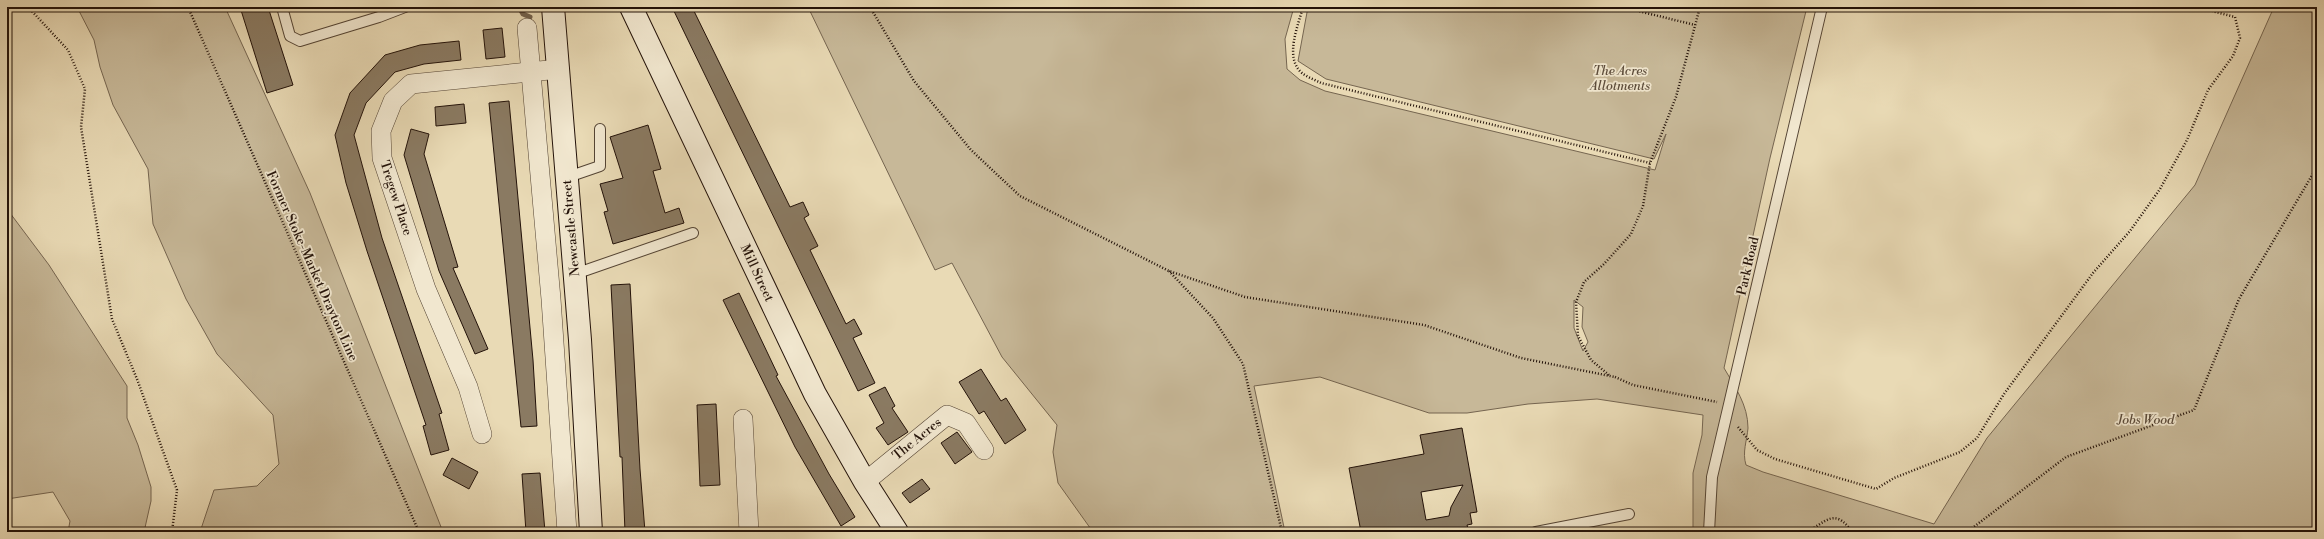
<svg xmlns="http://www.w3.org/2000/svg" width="2324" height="539" font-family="'Libre Bodoni',serif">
<rect width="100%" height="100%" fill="#e9dab5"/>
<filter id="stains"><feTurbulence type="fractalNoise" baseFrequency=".005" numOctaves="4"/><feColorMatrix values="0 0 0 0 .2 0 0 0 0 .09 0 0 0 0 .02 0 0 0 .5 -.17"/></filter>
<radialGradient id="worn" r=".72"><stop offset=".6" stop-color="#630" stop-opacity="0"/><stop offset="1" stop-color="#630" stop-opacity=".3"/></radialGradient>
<g fill="#c7b898" stroke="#756550" fill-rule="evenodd">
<path d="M 77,7 L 225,7 L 310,193 L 443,532 L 200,532 L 214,490 L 257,486 L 279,464 L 273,415 L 217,354 L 186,299 L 153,224 L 148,169 L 113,105 L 100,67 L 94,40 Z"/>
<path d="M 808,7 L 1294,7 L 1285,39 L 1287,69 L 1300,80 L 1325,91 L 1655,170 L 1666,134 L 1654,159 L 1326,79 L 1298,61 L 1308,7 L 1804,7 L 1806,11 L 1770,158 L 1724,368 C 1735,387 1748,405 1748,428 C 1747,441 1742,452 1746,465 L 1763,472 L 1934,524 L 1987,438 L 2195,185 L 2274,7 L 2317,7 L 2317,532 L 1693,532 L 1693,473 L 1702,435 L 1703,415 L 1597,399 L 1528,404 L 1467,413 L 1429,413 L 1320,377 L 1254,386 L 1285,532 L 1093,532 L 1058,483 L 1053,452 L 1057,425 L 1002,357 L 952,263 L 935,270 ZM 1574,300 L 1583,307 L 1582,327 L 1588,342 L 1583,351 L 1574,328 Z"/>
<path d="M 7,209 L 49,265 L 127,386 L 127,418 L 138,445 L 151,487 L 151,501 L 144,532 L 68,532 L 70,521 L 53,492 L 7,499 Z"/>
</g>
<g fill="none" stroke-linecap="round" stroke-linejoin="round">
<path stroke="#72614d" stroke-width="5" d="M 519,7 L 523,14 L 530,17"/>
</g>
<g fill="#8a7a62" stroke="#231209" fill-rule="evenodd">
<path d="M 240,7 L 268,7 L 293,85 L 267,93 Z"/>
<path d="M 672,7 L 692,7 L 790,207 L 803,202 L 809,215 L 804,218 L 818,246 L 810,250 L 846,324 L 854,319 L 862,334 L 853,338 L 875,383 L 858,391 Z"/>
<path d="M 502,28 L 505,57 L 486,59 L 483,30 Z"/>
<path d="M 459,41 L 461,60 L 424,64 L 395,72 L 366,103 L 354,135 L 382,238 L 442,413 L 439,414 L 449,450 L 431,455 L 423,426 L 426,425 L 367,251 L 346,183 L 335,135 L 350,93 L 385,55 L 420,45 Z"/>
<path d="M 509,101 L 533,360 L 537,426 L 521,427 L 489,103 Z"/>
<path d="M 464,104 L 466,123 L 436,126 L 435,107 Z"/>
<path d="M 648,125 L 661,169 L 653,171 L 665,213 L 679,208 L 684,223 L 613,244 L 604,212 L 608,211 L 600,184 L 623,178 L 610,137 Z"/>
<path d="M 411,129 L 429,134 L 424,154 L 458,267 L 453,268 L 488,349 L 475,354 L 439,271 L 404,155 Z"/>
<path d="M 630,284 L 640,469 L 645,532 L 625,532 L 622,457 L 620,457 L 611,285 Z"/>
<path d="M 739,293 L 778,375 L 776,376 L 829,474 L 855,517 L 841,526 L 795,447 L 723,300 Z"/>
<path d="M 981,369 L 1001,401 L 1006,398 L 1026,430 L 1005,444 L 984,411 L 979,414 L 959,382 Z"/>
<path d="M 885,387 L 895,406 L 892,408 L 908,432 L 888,445 L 876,428 L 884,423 L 869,395 Z"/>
<path d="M 716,404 L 720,485 L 700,486 L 697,405 Z"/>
<path d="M 1462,428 L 1477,512 L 1470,513 L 1472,524 L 1467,525 L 1469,532 L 1361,532 L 1349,468 L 1424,454 L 1420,435 ZM 1463,485 L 1451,507 L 1449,516 L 1426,520 L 1421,492 Z"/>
<path d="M 957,432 L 972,452 L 955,464 L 941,443 Z"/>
<path d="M 452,458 L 478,472 L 469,489 L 443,475 Z"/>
<path d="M 540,473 L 545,532 L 526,532 L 522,474 Z"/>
<path d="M 922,479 L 930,489 L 910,503 L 902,493 Z"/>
</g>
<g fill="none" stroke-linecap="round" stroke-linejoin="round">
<g stroke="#544434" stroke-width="12">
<g id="lane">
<path d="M 282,7 L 290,36 L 300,41 L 379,17 L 405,7"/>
<path d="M 568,177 L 600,166 L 600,129"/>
<path d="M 575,274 L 693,233"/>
<path d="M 1536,532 L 1629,514"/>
<path d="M 1709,532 L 1712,477 L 1822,7"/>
</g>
</g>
<g stroke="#544434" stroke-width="20">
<g id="street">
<path d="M 527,28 L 551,299 L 567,532"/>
<path d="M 743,419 L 749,532"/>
<path d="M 482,434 L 468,387 L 426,289 L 382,158 L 381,131 L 393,101 L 411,84 L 559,69"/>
<path d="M 865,482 L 947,415 L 966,423 L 984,450"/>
</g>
</g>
<g stroke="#231209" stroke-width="24">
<g id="secondary">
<path d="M 553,7 L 580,340 L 591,532"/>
<path d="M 631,7 L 815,394 L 865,482 L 897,532"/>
</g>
</g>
<g stroke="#231209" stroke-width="2.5" stroke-dasharray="1 2" stroke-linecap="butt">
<path d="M 28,7 L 68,50 L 85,89 L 81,127 L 112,319 L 137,379 L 177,490 L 172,532"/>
<path d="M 188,7 L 419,532"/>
<path d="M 870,7 L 914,81 L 971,150 L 1020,196 L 1169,271 L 1245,297 L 1424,325 L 1521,358 L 1615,377"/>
<path d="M 1303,7 C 1298,26 1284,58 1302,73 C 1307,77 1315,80 1321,83 L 1650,163"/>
<path d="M 1622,7 L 1695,25"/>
<path d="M 1169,271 L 1213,318 L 1243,364 L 1282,532"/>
<path d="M 1609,375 L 1591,360 L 1578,336 L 1576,302 L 1584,282 L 1604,264 L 1631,234 L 1643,206 L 1650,163 L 1676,97 L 1700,7"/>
<path d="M 1615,377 L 1633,385 L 1717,402"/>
<path d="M 1738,427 L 1757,450 L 1775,459 L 1876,489 L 1894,478 L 1960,452 L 1977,438 L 2004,394 L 2093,273 L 2130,231 L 2160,189 L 2187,140 L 2208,90 L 2233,56 L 2240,38 L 2235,17 L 2197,7"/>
<path d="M 1806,532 C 1826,523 1834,506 1852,532"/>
<path d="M 1967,532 L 2066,457 L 2194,410 L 2239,299 L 2317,167"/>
</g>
<use href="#lane" stroke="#f1e7cf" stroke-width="10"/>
<use href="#street" stroke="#f1e7cf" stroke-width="19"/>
<use href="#secondary" stroke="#f1e7cf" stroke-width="22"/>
</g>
<g text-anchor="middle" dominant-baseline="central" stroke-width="3.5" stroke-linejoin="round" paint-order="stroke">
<g font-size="13" font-style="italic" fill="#5c4c3b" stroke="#f1e7cf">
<text x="1620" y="71">The Acres<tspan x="1620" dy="15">Allotments</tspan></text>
<text x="2146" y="420">Jobs Wood</text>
</g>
<g font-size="13" fill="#231209" stroke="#f1e7cf">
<text transform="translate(396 198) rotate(72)">Tregew Place</text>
<text transform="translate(571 228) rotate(-95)">Newcastle Street</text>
<text transform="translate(312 266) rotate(66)">Former Stoke-Market Drayton Line</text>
<text transform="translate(1748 266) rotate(-77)">Park Road</text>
<text transform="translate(757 273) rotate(65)">Mill Street</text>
<text transform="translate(917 439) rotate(-39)">The Acres</text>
</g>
</g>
<rect width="2324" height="539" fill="none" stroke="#e9dab5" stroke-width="24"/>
<rect x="8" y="8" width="2308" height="523" fill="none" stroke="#231209" stroke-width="2"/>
<rect x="12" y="12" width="2300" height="515" fill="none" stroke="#231209"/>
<rect width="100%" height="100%" filter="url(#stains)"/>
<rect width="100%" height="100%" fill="url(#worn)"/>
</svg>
